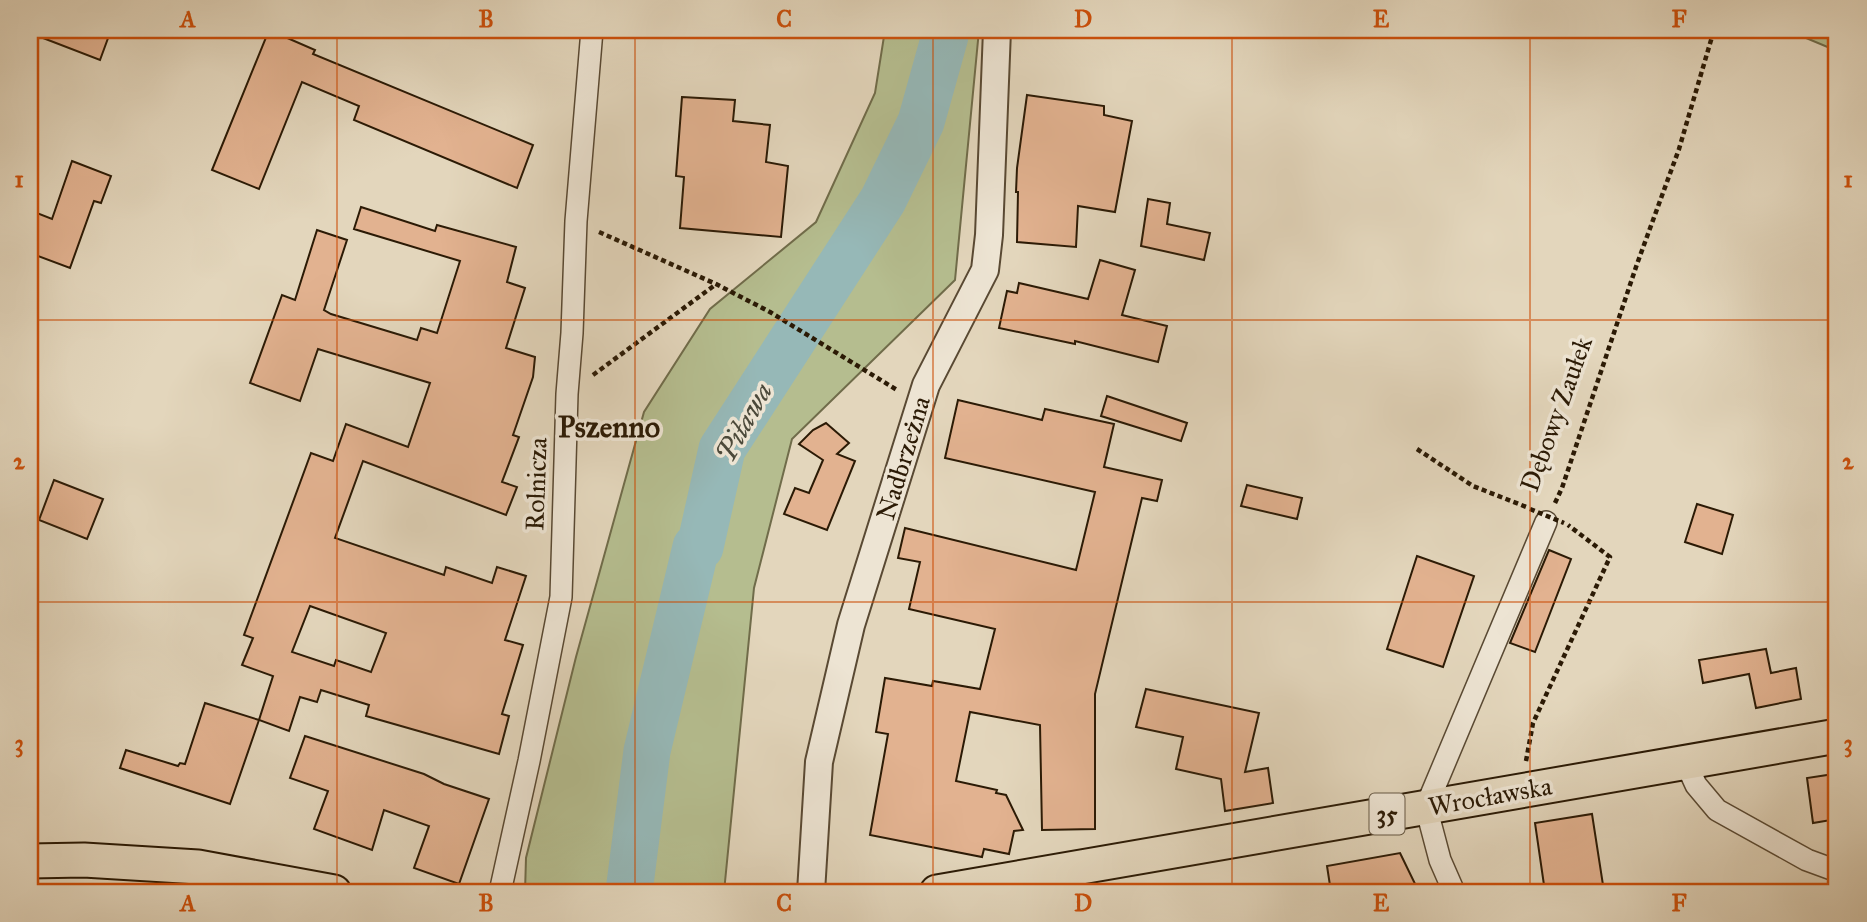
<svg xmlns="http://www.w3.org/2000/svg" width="1867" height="922" font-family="'IM FELL Great Primer',serif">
<rect width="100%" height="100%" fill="#e3d6bc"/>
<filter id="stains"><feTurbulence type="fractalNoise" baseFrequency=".00286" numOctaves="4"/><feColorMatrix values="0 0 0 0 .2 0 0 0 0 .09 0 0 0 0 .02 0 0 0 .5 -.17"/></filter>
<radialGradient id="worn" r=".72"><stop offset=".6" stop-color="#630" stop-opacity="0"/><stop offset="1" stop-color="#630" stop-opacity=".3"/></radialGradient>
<g fill="#b5bd8f" stroke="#706c4a" stroke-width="2">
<path d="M 885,30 L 979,30 L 955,280 L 792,439 L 754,588 L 724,892 L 525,892 L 526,858 L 576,657 L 644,412 L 710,309 L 816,222 L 875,93 Z"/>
<path d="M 1787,30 L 1837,30 L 1837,51 Z"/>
</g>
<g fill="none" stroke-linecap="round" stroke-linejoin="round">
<path stroke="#96b8b7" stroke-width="47" d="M 629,892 L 647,751 L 696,547 L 700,547 L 722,449 L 883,200 L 921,122 L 945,36 L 945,30"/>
</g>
<g fill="#e2b290" stroke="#2b1a05" stroke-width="2" fill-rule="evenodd">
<path d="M 30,30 L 111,30 L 100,60 L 30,33 Z"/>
<path d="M 269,30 L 315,50 L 313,54 L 533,145 L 517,188 L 354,120 L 359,106 L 302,82 L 259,189 L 212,170 Z"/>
<path d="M 1027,95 L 1104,106 L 1104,115 L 1132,121 L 1115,212 L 1078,206 L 1076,247 L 1017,242 L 1018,192 L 1016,192 L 1017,168 Z"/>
<path d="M 682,97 L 735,100 L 733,121 L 770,125 L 766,162 L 788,166 L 781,237 L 680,228 L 684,177 L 676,176 Z"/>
<path d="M 72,161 L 111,176 L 101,203 L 94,201 L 70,268 L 30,253 L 30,233 L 37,213 L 52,219 Z"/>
<path d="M 1148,199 L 1170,203 L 1167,224 L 1210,233 L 1204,260 L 1141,246 Z"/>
<path d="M 361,207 L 435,231 L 437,225 L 516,247 L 507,282 L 525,288 L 506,348 L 535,357 L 533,377 L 513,435 L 519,437 L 502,482 L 517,487 L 506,515 L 363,461 L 335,538 L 444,575 L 446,567 L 492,583 L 497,567 L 526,576 L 505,640 L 523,645 L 502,714 L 509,716 L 499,754 L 366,716 L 369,705 L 321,690 L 317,702 L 300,697 L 289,731 L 259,720 L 273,676 L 242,665 L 253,638 L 244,635 L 311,453 L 333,461 L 346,424 L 408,447 L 430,383 L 318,349 L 300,401 L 250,383 L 282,295 L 295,300 L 317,230 L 347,240 L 324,310 L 331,314 L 417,340 L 421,328 L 437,333 L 460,261 L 354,229 ZM 310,606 L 386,633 L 371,672 L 336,660 L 334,666 L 292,652 Z"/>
<path d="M 1100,260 L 1135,270 L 1122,315 L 1167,326 L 1158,362 L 1075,341 L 1075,344 L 999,328 L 1007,291 L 1017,293 L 1019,283 L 1088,299 Z"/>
<path d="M 1107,396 L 1187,423 L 1181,441 L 1101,416 Z"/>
<path d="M 958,400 L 1042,420 L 1045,409 L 1114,424 L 1104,467 L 1162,480 L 1157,501 L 1142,498 L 1095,694 L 1095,829 L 1042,830 L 1040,725 L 970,712 L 956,781 L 997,790 L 996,793 L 1006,795 L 1023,830 L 1014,831 L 1009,854 L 984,849 L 982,857 L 870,835 L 888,734 L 876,732 L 885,678 L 932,686 L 933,681 L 980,689 L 995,629 L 909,609 L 920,562 L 898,558 L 905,528 L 1076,570 L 1095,492 L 945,458 Z"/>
<path d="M 826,423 L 849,443 L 837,454 L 855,461 L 827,530 L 784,514 L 795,488 L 809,493 L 823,460 L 799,444 L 813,430 Z"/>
<path d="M 54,480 L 103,499 L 87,539 L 39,520 Z"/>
<path d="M 1247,485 L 1302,498 L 1297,519 L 1241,506 Z"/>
<path d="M 1697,504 L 1733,515 L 1722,554 L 1685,542 Z"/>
<path d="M 1549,550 L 1571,559 L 1535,652 L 1510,643 Z"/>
<path d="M 1417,556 L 1474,576 L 1443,667 L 1387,649 Z"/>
<path d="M 1766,649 L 1771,673 L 1796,668 L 1801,699 L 1756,708 L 1749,674 L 1703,683 L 1699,660 Z"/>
<path d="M 1146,689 L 1259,713 L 1245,772 L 1268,768 L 1273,803 L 1225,811 L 1221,779 L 1176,769 L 1183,737 L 1136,727 Z"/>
<path d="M 205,703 L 259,720 L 230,804 L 120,768 L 126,750 L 178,766 L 180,763 L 185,764 Z"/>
<path d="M 305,736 L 424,774 L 444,784 L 489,799 L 459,884 L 414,868 L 429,826 L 384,810 L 372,850 L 314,829 L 328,791 L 290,778 Z"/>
<path d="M 1834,774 L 1837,819 L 1813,823 L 1807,778 Z"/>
<path d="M 1592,814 L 1603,885 L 1564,892 L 1545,892 L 1535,823 Z"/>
<path d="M 1400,853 L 1419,892 L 1331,892 L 1327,866 Z"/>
</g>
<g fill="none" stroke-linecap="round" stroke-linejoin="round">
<g stroke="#594933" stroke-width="24">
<g id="minor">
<path d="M 1685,761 L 1696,785 L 1717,810 L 1807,860 L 1837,871"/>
<path d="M 500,892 L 529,761 L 561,597 L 567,394 L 572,333 L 576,221 L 592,30"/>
<path d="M 1454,892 L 1440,860 L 1426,807 L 1546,522"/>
</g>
</g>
<g stroke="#594933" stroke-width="30">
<path id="tertiary" d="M 811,892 L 819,762 L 851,625 L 926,385 L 985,270 L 989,235 L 997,30"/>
</g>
<g stroke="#2b1a05" stroke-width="37">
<g id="primary">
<path d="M 30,861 L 84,860 L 198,867 L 334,892"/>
<path d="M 937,892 L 1837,736"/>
</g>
</g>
<g stroke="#2b1a05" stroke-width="4.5" stroke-dasharray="5 3.5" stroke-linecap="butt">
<path d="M 599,232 L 716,284 L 770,312 L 897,390"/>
<path d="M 593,375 L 715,285"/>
<path d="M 1417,449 L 1473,486 L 1529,508"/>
<path d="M 1555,503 L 1562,488 L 1637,264 L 1679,149 L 1714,30"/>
<path d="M 1526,761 L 1533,723 L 1610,557 L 1568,525"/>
</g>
<use href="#minor" stroke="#ede4d3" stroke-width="21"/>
<use href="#tertiary" stroke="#ede4d3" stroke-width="26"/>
<use href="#primary" stroke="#e3d6bc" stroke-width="33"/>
<path stroke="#2b1a05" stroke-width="4.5" stroke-dasharray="5 3.5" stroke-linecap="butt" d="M 1530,509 L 1564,523"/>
</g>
<path fill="none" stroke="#cc500b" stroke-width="2" stroke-opacity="0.55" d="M 337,30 L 337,892M 635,30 L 635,892M 933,30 L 933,892M 1232,30 L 1232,892M 1530,30 L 1530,892M 30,320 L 1837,320M 30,602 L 1837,602"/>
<g text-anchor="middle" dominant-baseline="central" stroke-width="7" stroke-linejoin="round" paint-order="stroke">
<rect fill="#ede4d3" stroke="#655743" stroke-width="2" x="1369.5" y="793.5" width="35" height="41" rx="5"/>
<g font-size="24" font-weight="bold" fill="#2b1a05">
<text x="1387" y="814">35</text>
</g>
<g font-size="26" fill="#2b1a05" stroke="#ede4d3">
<text transform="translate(1556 414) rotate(-70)">Dębowy Zaułek</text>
<text transform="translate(903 458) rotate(-73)">Nadbrzeżna</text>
<text transform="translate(536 484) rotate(-88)">Rolnicza</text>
<text transform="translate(1490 796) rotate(-10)">Wrocławska</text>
</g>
<g font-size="28" font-style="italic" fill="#4b493a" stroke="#ede4d3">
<text transform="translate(744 422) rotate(-61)">Piława</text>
</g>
<g font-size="30" font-weight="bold" fill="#2b1a05" stroke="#ede4d3">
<text x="609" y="427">Pszenno</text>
</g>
</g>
<rect width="1867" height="922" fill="none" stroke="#e3d6bc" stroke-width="77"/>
<rect x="38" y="38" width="1790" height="846" fill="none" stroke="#cc500b" stroke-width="2.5"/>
<g font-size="23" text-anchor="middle" font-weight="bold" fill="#cc500b">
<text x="188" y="27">A</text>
<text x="486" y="27">B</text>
<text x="784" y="27">C</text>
<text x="1083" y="27">D</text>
<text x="1381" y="27">E</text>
<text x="1679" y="27">F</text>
<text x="19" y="187">1</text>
<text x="1848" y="187">1</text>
<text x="19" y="469">2</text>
<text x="1848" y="469">2</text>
<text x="19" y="751">3</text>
<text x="1848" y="751">3</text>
<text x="188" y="911">A</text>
<text x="486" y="911">B</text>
<text x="784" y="911">C</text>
<text x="1083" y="911">D</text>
<text x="1381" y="911">E</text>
<text x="1679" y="911">F</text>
</g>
<rect width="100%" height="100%" filter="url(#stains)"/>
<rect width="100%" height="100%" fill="url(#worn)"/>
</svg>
